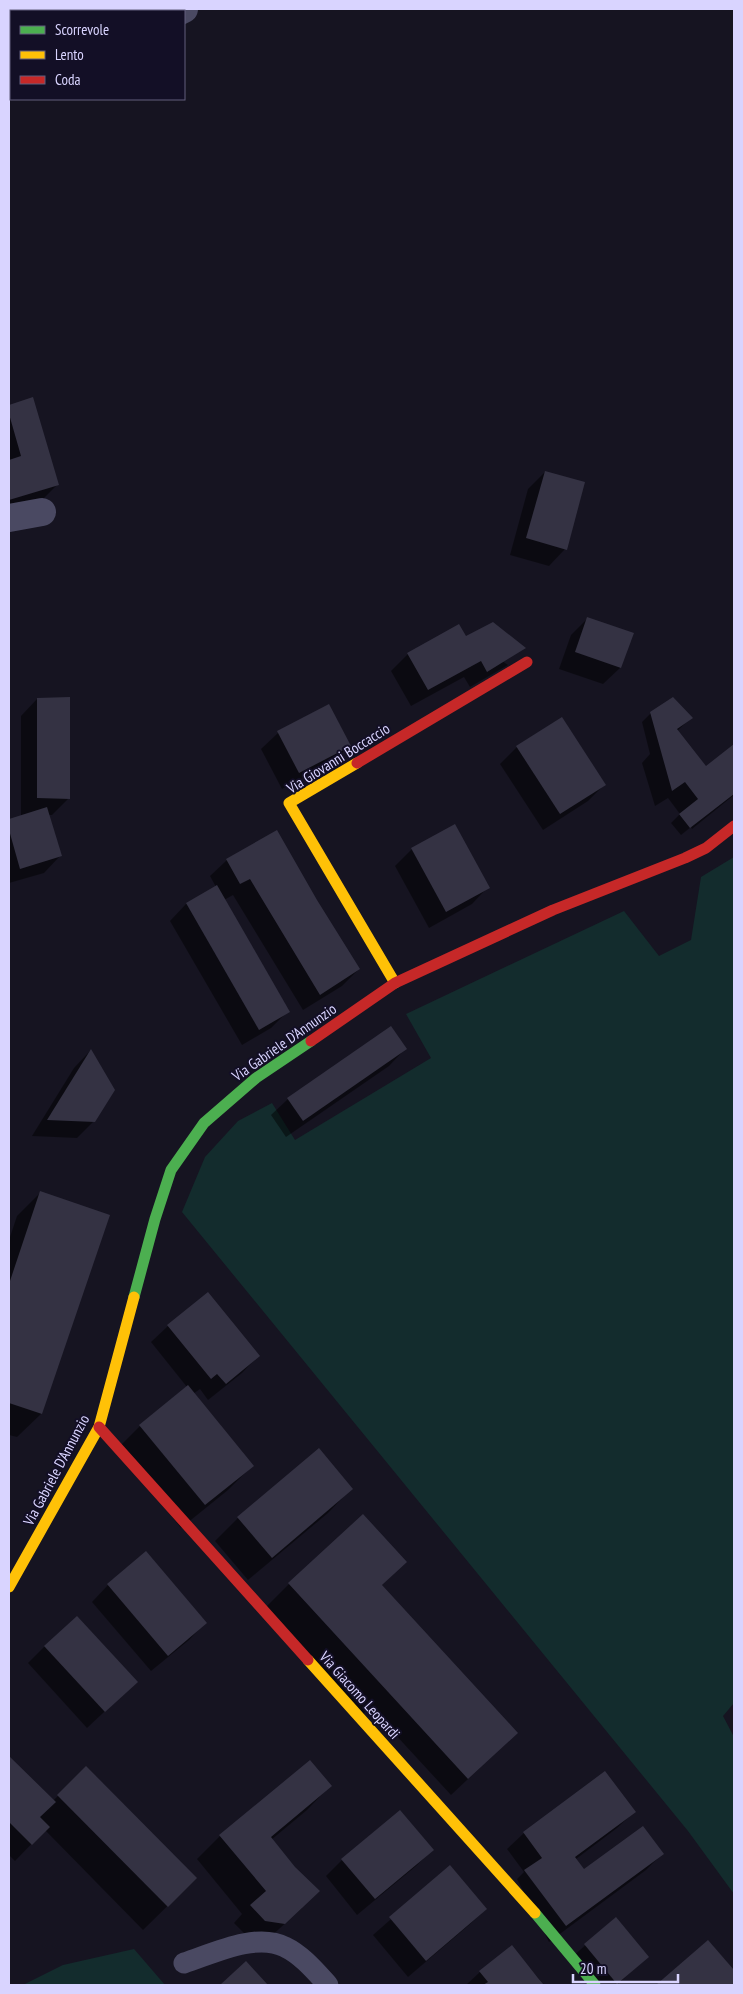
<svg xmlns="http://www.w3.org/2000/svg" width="743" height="1994" font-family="'PT Sans Narrow',sans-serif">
<rect width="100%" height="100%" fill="#161421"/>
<g fill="#132c2d">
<path d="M 734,857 L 734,1703 L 723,1716 L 734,1737 L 734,1894 L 688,1831 L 182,1212 L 205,1157 L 238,1121 L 272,1103 L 295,1140 L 431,1058 L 406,1014 L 624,911 L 659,956 L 691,940 L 701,877 Z"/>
<path d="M 134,1949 L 165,1985 L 23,1985 L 63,1965 Z"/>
</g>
<g fill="#0007">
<path d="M 32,399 L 58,484 L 41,501 L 9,511 L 9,406 Z"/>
<path d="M 545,472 L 565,549 L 549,566 L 510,555 L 528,489 Z"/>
<path d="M 588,618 L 632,634 L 620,668 L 603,684 L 559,669 L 571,635 Z"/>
<path d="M 459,626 L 466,637 L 508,665 L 470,687 L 464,677 L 411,706 L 391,671 L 408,654 Z"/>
<path d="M 37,699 L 69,798 L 52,815 L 48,815 L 60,856 L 44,873 L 9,883 L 9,820 L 21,816 L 21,716 Z"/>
<path d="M 651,713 L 691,718 L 677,731 L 706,767 L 734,746 L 734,795 L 692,829 L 691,827 L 681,835 L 671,823 L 680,814 L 668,798 L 655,806 L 642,763 L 650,754 L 642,722 Z"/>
<path d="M 278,733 L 350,745 L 333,762 L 282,789 L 261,749 Z"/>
<path d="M 517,747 L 605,784 L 588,801 L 543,830 L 500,764 Z"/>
<path d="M 454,826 L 488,887 L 472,904 L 429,928 L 395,866 L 412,849 Z"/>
<path d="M 227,860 L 316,901 L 359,969 L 342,986 L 303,1010 L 233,895 L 224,900 L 288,1011 L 271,1028 L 242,1045 L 170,921 L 186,904 L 216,887 L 210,876 Z"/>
<path d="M 405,1049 L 389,1066 L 286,1137 L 271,1115 L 288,1099 Z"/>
<path d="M 90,1051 L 94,1121 L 77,1138 L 32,1136 L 74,1068 Z"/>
<path d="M 40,1193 L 108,1215 L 41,1414 L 17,1437 L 9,1435 L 9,1240 L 17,1216 Z"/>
<path d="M 168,1326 L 258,1356 L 242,1373 L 208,1400 L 200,1389 L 193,1394 L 252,1466 L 228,1490 L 181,1528 L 117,1449 L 140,1426 L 187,1387 L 151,1342 Z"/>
<path d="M 351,1489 L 328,1513 L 248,1580 L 215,1541 L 238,1518 Z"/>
<path d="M 405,1562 L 381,1586 L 499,1750 L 451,1795 L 370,1707 L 363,1714 L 266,1607 L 289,1584 Z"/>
<path d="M 108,1585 L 205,1623 L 189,1640 L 151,1671 L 92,1602 Z"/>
<path d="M 45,1646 L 136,1682 L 87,1728 L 28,1663 Z"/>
<path d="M 9,1758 L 53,1801 L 86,1767 L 196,1878 L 143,1930 L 45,1830 L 15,1861 L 9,1855 Z"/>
<path d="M 330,1786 L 307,1810 L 271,1840 L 302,1908 L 267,1940 L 248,1937 L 234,1923 L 242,1914 L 197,1859 L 220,1836 Z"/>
<path d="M 634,1812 L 617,1828 L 576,1859 L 584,1870 L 662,1854 L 646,1870 L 549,1942 L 517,1879 L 524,1872 L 507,1849 L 524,1833 Z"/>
<path d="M 432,1850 L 416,1866 L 357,1915 L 326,1876 L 342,1860 Z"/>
<path d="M 450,1867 L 486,1909 L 469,1925 L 408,1977 L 373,1935 Z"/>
<path d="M 615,1918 L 647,1957 L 617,1985 L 588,1985 L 568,1961 Z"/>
<path d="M 708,1941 L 734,1971 L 734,1985 L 658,1985 Z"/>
<path d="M 512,1947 L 544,1985 L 466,1985 L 480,1972 Z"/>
</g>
<g fill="#343243">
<path d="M 33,397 L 59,485 L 9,500 L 9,460 L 21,456 L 9,414 L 9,405 Z"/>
<path d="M 545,471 L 585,482 L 567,550 L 526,538 Z"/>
<path d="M 587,617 L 634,633 L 621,668 L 575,652 Z"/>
<path d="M 493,622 L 526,648 L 487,672 L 481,661 L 428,690 L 407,653 L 459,624 L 466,636 Z"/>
<path d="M 70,697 L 70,799 L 37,798 L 37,698 Z"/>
<path d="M 673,697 L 693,718 L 677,729 L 706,766 L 734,744 L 734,794 L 690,828 L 679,814 L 698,799 L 685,782 L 672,791 L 650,712 Z"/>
<path d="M 329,704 L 351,746 L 299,773 L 277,731 Z"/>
<path d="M 562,717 L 606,785 L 560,814 L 516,746 Z"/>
<path d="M 47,807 L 62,856 L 20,869 L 9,830 L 9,819 Z"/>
<path d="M 455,824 L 490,888 L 446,912 L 411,848 Z"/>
<path d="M 277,830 L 317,900 L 360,969 L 320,995 L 250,879 L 240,884 L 226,859 Z"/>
<path d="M 217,885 L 290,1012 L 259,1030 L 186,903 Z"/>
<path d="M 391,1026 L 407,1049 L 303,1121 L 287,1098 Z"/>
<path d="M 91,1049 L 115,1090 L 95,1122 L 47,1120 Z"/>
<path d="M 40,1191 L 110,1215 L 42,1414 L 9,1403 L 9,1284 Z"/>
<path d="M 208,1292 L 260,1356 L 226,1384 L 217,1374 L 211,1379 L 167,1325 Z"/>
<path d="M 188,1385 L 254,1466 L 205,1505 L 139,1425 Z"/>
<path d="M 319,1448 L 353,1489 L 272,1558 L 237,1517 Z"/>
<path d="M 363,1514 L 407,1562 L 382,1585 L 518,1733 L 468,1779 L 288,1583 Z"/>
<path d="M 146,1551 L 207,1623 L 168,1656 L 107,1584 Z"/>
<path d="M 77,1616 L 138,1682 L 105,1712 L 44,1646 Z"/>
<path d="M 9,1756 L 56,1802 L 40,1817 L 50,1827 L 32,1845 L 9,1822 Z"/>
<path d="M 310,1760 L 332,1786 L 271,1837 L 295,1867 L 320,1891 L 285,1924 L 265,1921 L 250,1905 L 266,1891 L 219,1835 Z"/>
<path d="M 86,1766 L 197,1878 L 168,1907 L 57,1795 Z"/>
<path d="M 605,1771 L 636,1812 L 575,1857 L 584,1869 L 643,1826 L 664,1854 L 566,1926 L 524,1870 L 542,1858 L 523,1832 Z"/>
<path d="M 400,1810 L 434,1850 L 375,1899 L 341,1859 Z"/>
<path d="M 450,1865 L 487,1909 L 426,1961 L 389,1917 Z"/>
<path d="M 616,1917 L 649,1957 L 617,1984 L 584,1944 Z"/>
<path d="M 708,1940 L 734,1970 L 734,1985 L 656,1985 Z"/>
<path d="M 512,1945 L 538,1978 L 544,1985 L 483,1985 L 488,1982 L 479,1971 Z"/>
<path d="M 246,1961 L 268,1985 L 220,1985 Z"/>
</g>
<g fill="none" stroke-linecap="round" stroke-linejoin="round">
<path stroke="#4a4962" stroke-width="21" d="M 184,1963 C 212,1954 256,1932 285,1947 C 302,1955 316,1972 328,1985"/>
<g stroke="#4a4962" stroke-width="28">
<path d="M 180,11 L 184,9"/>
<path d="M 9,518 L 42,512"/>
</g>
<g stroke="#4caf50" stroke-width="11">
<path d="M 134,1297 L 155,1219 L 171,1170 L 204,1123 L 256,1078 L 311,1041"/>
<path d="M 535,1913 L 595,1985"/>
</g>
<g stroke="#ffc107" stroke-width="11">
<path d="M 357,763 L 289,803 L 395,983"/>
<path d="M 9,1587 L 99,1427 L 134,1297"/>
<path d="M 308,1660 L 535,1913"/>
</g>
<g stroke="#c62828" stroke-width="11">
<path d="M 357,763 L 527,662"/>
<path d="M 311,1041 L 395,983 L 553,910 L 685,858 L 706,848 L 734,826"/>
<path d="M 99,1427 L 308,1660"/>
</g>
</g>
<g text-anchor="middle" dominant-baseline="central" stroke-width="4" stroke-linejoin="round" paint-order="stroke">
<g font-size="15" fill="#d9d4ff" stroke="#130f26">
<text transform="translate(338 758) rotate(-32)">Via Giovanni Boccaccio</text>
<text transform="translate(284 1042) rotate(-35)">Via Gabriele D'Annunzio</text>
<text transform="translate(56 1470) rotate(-62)">Via Gabriele D'Annunzio</text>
<text transform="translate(360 1695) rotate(48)">Via Giacomo Leopardi</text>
</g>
</g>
<rect width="743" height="1994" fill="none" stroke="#d9d4ff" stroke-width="20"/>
<rect x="10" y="10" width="175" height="90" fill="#130f26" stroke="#625e7d"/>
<rect x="20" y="26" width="25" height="8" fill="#4caf50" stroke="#625e7d"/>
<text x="55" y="35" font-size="15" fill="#d9d4ff">Scorrevole</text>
<rect x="20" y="51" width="25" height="8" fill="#ffc107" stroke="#625e7d"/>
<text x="55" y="60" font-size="15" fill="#d9d4ff">Lento</text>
<rect x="20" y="76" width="25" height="8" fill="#c62828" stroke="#625e7d"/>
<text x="55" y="85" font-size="15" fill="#d9d4ff">Coda</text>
<path d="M573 1974v8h105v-8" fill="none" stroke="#d9d4ff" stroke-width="2.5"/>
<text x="580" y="1974" font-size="15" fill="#d9d4ff" stroke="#130f26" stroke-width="4" paint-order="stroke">20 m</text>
</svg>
